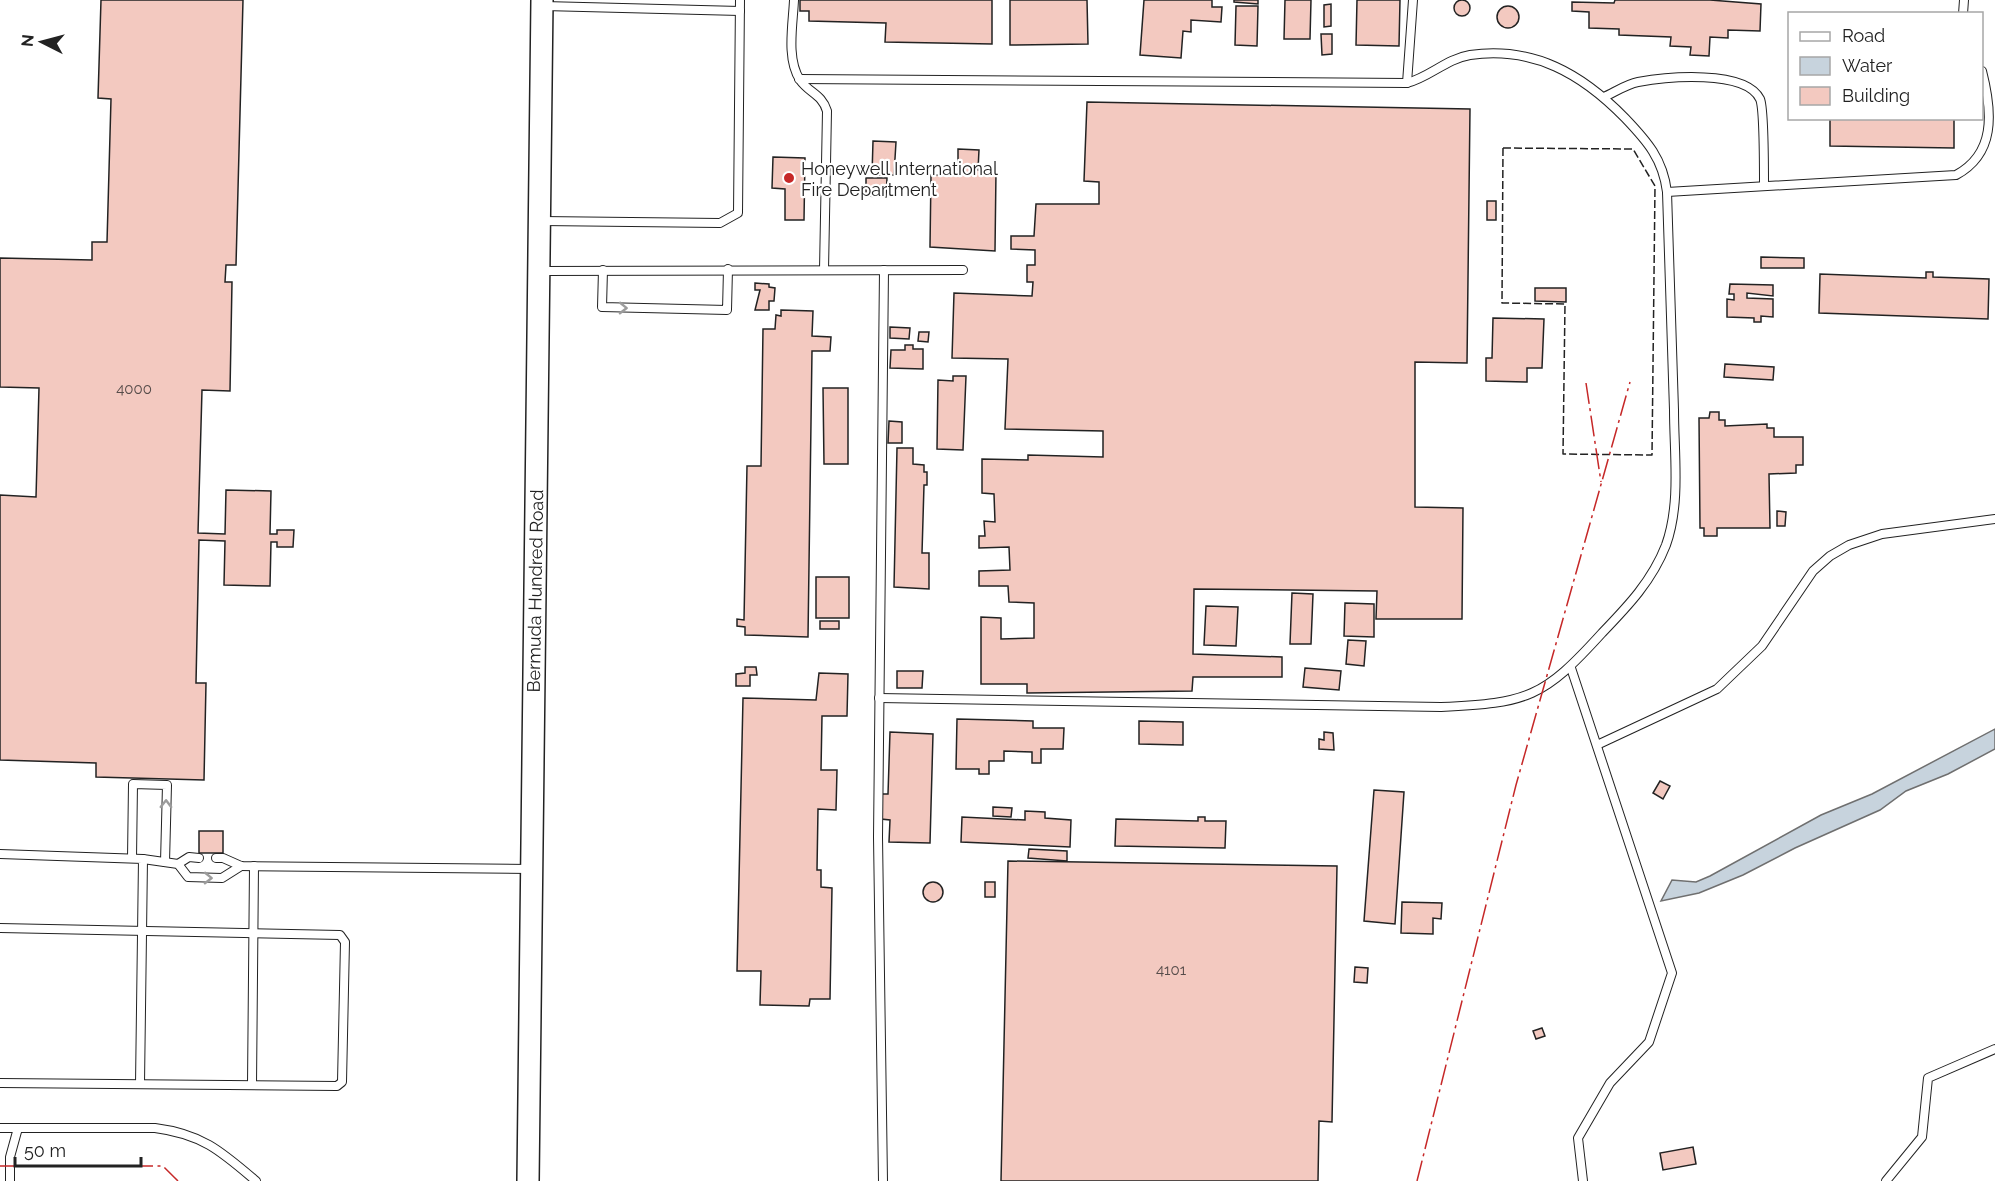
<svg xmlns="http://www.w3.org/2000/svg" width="1995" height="1181" font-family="Raleway,sans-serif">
<rect width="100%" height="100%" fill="#fff"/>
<path fill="#c7d3dd" stroke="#6f6f6f" stroke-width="1.5" d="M 1995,729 L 1995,749 L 1948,774 L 1906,791 L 1880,810 L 1795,848 L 1743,875 L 1699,893 L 1661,901 L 1672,880 L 1696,882 L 1710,876 L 1821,815 L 1872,794 Z"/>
<g fill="#f3c9c0" stroke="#222" stroke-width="1.5">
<path d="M 101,0 L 243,0 L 236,265 L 226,265 L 225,282 L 232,282 L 230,391 L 202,390 L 198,533 L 225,534 L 226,490 L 271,491 L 270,534 L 277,534 L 277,530 L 294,530 L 293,547 L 277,547 L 277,542 L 271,542 L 270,586 L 224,585 L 225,541 L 199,540 L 196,683 L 206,683 L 204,780 L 96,777 L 96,763 L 0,760 L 0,495 L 36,497 L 39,388 L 0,387 L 0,258 L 92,260 L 92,242 L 107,242 L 111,99 L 98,98 Z"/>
<path d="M 800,0 L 992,0 L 992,44 L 885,42 L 886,23 L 809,21 L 809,11 L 800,11 Z"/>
<path d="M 1010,0 L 1087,0 L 1088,44 L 1010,45 Z"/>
<path d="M 1144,0 L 1212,0 L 1212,7 L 1222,7 L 1221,22 L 1191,20 L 1191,32 L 1183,31 L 1181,58 L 1140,55 Z"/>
<path d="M 1234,0 L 1258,0 L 1258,4 L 1234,2 Z"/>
<path d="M 1285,0 L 1311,0 L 1310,39 L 1284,39 Z"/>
<path d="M 1357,0 L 1400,0 L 1399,46 L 1356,45 Z"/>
<path d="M 1615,0 L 1710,0 L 1761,4 L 1760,31 L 1728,30 L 1728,38 L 1710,37 L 1709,56 L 1690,55 L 1691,47 L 1670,46 L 1671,37 L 1619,35 L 1619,29 L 1589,28 L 1589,12 L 1572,11 L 1572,2 L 1614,3 Z"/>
<circle cx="1462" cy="8" r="8"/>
<path d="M 1331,4 L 1331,26 L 1324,27 L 1324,5 Z"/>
<path d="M 1236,6 L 1258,6 L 1257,46 L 1235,45 Z"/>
<circle cx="1508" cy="17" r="11"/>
<path d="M 1321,34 L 1332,34 L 1332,54 L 1322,55 Z"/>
<path d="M 1087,102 L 1470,109 L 1467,363 L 1415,362 L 1415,507 L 1463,508 L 1462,619 L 1376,619 L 1377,591 L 1194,589 L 1193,654 L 1282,657 L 1282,677 L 1193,677 L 1192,691 L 1027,693 L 1027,684 L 981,684 L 981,617 L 1001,618 L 1001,639 L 1034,638 L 1034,603 L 1009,602 L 1008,586 L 979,586 L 979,571 L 1010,570 L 1009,547 L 979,548 L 979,536 L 985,536 L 984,521 L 995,522 L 994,494 L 982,493 L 982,459 L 1028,460 L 1028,455 L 1103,457 L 1103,431 L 1005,429 L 1008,359 L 952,358 L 954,293 L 1032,296 L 1033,282 L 1027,282 L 1027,265 L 1035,265 L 1035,250 L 1011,249 L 1011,236 L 1034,236 L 1036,204 L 1099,204 L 1099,182 L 1084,181 Z"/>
<path d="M 1830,118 L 1954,118 L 1954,148 L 1830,146 Z"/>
<path d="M 873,141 L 896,142 L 894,175 L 872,175 Z"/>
<path d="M 958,149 L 979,150 L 978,170 L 996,171 L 995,251 L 930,247 L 931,175 L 958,175 Z"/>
<path d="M 773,157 L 805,158 L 804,220 L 785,220 L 785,189 L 772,188 Z"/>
<path d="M 866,178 L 887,178 L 886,197 L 866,196 Z"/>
<rect x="1487" y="201" width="9" height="19"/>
<path d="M 1761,257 L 1804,258 L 1804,268 L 1761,268 Z"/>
<path d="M 1926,272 L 1933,272 L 1933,277 L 1989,279 L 1988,319 L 1819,313 L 1820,274 L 1926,278 Z"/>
<path d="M 755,283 L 769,284 L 769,287 L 775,288 L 774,301 L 769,301 L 769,310 L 755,310 L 760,290 L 755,290 Z"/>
<path d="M 1730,284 L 1773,285 L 1773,296 L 1747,293 L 1747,298 L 1773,299 L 1773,317 L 1761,316 L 1761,322 L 1754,322 L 1754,318 L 1727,317 L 1727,299 L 1734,300 L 1734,294 L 1729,294 Z"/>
<path d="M 1535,288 L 1566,288 L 1566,302 L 1535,301 Z"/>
<path d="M 781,310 L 813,311 L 812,336 L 831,337 L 830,351 L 812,351 L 808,637 L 745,635 L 745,627 L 737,626 L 737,619 L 744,620 L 747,466 L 761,466 L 763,329 L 775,329 L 776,315 L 781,316 Z"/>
<path d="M 1493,318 L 1544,319 L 1542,368 L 1527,368 L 1527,382 L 1486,381 L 1486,358 L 1492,358 Z"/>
<path d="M 890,327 L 910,328 L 909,339 L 890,338 Z"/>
<path d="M 919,332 L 929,332 L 928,342 L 918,341 Z"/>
<path d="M 905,345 L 913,345 L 913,349 L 923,349 L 923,369 L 890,368 L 891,350 L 905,350 Z"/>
<path d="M 1725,364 L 1774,367 L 1773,380 L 1724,377 Z"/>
<path d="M 953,376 L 966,376 L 963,450 L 937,449 L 938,380 L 953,381 Z"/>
<path d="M 823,388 L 848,388 L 848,464 L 824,464 Z"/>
<path d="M 1710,412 L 1719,412 L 1719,420 L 1725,420 L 1725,426 L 1767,424 L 1767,428 L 1774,428 L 1774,437 L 1803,437 L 1803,465 L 1796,465 L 1796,473 L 1769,474 L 1770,528 L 1717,528 L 1717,536 L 1704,536 L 1704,528 L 1700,528 L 1699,418 L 1709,418 Z"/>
<path d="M 889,421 L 902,422 L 902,443 L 888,443 Z"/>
<path d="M 897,448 L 913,448 L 913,464 L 924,465 L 924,472 L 927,472 L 927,485 L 924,485 L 922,553 L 929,553 L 929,589 L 894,587 Z"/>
<path d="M 1777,511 L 1786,512 L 1785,526 L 1777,526 Z"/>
<rect x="816" y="577" width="33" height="41"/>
<path d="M 1292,593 L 1313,594 L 1311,644 L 1290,644 Z"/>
<path d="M 1345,603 L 1374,604 L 1374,637 L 1344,636 Z"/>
<path d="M 1206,606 L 1238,607 L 1236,646 L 1204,645 Z"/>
<rect x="820" y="621" width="19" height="8"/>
<path d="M 1348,640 L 1366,641 L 1364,666 L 1346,664 Z"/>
<path d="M 745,667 L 756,667 L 757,675 L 750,675 L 750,686 L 736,686 L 736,674 L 745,673 Z"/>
<path d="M 1305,668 L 1341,671 L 1339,690 L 1303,687 Z"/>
<path d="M 897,671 L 923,671 L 922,688 L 897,688 Z"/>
<path d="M 819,673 L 848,674 L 847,716 L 822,716 L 821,770 L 837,770 L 836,810 L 818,809 L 817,870 L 821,870 L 821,887 L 832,888 L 830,999 L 810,999 L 809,1006 L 760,1005 L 761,971 L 737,971 L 743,698 L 816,700 Z"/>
<path d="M 957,719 L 1033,721 L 1033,728 L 1064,728 L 1063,749 L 1041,749 L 1041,763 L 1032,763 L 1032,752 L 1004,751 L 1004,761 L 989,761 L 989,774 L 979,774 L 979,769 L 956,769 Z"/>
<path d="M 1139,721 L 1183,722 L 1183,745 L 1139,744 Z"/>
<path d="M 890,732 L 933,734 L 930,843 L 889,842 L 890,820 L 881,819 L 882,794 L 888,794 Z"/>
<path d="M 1324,732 L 1333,733 L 1334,750 L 1319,749 L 1319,739 L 1324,740 Z"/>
<path d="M 1660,781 L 1670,786 L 1663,799 L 1653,793 Z"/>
<path d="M 1374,790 L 1404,792 L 1395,924 L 1364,921 Z"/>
<path d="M 993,807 L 1012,808 L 1011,817 L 993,816 Z"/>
<path d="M 1025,811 L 1045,812 L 1045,818 L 1071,820 L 1070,847 L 961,842 L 962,817 L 1025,820 Z"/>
<path d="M 1198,817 L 1205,817 L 1205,821 L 1226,821 L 1225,848 L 1115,846 L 1116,819 L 1198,821 Z"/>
<rect x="199" y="831" width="24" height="22"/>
<path d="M 1029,849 L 1067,851 L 1067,861 L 1028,858 Z"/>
<path d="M 1008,861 L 1337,866 L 1332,1122 L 1319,1121 L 1318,1181 L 1001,1181 Z"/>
<rect x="985" y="882" width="10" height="15"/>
<circle cx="933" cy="892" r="10"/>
<path d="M 1402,902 L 1442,903 L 1441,919 L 1433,918 L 1433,934 L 1401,933 Z"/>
<path d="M 1355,967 L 1368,968 L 1367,983 L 1354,982 Z"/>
<path d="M 1542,1028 L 1545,1036 L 1536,1039 L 1533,1031 Z"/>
<path d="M 1693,1147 L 1696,1164 L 1663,1170 L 1660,1153 Z"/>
</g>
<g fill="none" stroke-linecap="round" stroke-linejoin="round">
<g stroke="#222" stroke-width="10">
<g id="lane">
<path d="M 794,0 C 793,24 786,59 800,80 C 809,93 822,94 827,111 L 824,270"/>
<path d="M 544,6 L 740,11"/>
<path d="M 1963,14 L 1964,0"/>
<path d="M 799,79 L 1407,83 C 1430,77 1446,59 1470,55 C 1534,46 1582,74 1625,118 C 1647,141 1663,159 1667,192 C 1670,264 1672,337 1674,410 C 1674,454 1681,503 1666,545 C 1652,581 1628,606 1602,633 C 1543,698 1528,703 1441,707 L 879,698"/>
<path d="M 1407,83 L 1413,0"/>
<path d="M 1604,97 C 1615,92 1627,84 1638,82 C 1666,77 1745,69 1760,99 C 1764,108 1764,172 1764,186"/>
<path d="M 1667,192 L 1956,175 C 1995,154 1993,114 1982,71"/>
<path d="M 541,221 L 720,223 L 738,213 L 740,0"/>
<path d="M 603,270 L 602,307 L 727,310 L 728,269"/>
<path d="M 541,271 L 963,270"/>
<path d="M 1571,668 L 1672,973 L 1649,1042 L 1610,1083 L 1578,1138 L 1583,1181"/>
<path d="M 1597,745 L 1717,689 L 1762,646 L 1813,571 L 1830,556 L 1849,545 L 1882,534 L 1995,519"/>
<path d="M 0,854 L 143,859 L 140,1084"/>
<path d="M 132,858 L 133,784 L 167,785 L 165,862"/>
<path d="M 216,858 L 223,858 L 241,866 L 530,869"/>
<path d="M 143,859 L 178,864 L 188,877 L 222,878 L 241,866"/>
<path d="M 178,864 L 189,857 L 199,858"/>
<path d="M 0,928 L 340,935 L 345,942 L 342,1082 L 337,1086 L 0,1083"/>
<path d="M 252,1085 L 254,866"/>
<path d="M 0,1128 L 155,1128 C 202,1134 221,1151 256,1181"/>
<path d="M 10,1181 L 10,1157 L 18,1128"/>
<path d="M 883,1181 L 878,837 L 884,270"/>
<path d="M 1886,1181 L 1922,1137 L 1928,1078 L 1995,1049"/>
</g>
</g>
<g stroke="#222" stroke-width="24">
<path id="secondary" d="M 528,1181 L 542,0"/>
</g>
<use href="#lane" stroke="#fff" stroke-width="8"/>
<use href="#secondary" stroke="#fff" stroke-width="21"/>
<path stroke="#222" stroke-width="1.5" stroke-dasharray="8 3" stroke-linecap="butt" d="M 1503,148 L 1633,149 L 1655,186 L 1652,455 L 1563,454 L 1565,304 L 1502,303 Z"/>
<g stroke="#c62828" stroke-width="1.5" stroke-dasharray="21 4.5 3 4.5" stroke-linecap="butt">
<path d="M 1586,383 L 1601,482"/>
<path d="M 0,1166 L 163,1166 L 178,1181"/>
<path d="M 1417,1181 L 1516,785 L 1630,382"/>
</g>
</g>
<defs><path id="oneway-chevron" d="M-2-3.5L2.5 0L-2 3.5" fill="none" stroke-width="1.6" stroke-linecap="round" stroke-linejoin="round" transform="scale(1.5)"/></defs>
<g stroke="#9c9c9c">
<use href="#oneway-chevron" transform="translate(623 308) rotate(1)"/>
<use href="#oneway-chevron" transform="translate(166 804) rotate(-89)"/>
<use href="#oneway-chevron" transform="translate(208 878) rotate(1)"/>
</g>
<circle fill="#c62828" stroke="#fff" stroke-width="2" cx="789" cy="178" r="6"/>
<g text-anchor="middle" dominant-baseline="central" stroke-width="4.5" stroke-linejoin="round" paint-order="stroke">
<g font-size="15" fill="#564c4a">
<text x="134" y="389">4000</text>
<text x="1171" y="970">4101</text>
</g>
<g font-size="18" fill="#222" stroke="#fff" text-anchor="start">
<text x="801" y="168">Honeywell International<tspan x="801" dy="21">Fire Department</tspan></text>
</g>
<g font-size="18" fill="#222" stroke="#fff">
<text transform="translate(535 591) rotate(-89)">Bermuda Hundred Road</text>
</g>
</g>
<rect x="1788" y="12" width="195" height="108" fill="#ffffff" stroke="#a7a7a7" stroke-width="1.5"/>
<rect x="1800" y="32" width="30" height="9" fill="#ffffff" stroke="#a7a7a7" stroke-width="1.5"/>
<text x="1842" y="42" font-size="18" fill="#222222">Road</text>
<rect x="1800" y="57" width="30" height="18" fill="#c7d3dd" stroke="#a7a7a7" stroke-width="1.5"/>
<text x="1842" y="72" font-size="18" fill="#222222">Water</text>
<rect x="1800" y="87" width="30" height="18" fill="#f3c9c0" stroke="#a7a7a7" stroke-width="1.5"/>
<text x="1842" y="102" font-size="18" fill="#222222">Building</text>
<g transform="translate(42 42) rotate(276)" stroke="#ffffff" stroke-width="4.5" paint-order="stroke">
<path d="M0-4.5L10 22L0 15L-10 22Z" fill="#222222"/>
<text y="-9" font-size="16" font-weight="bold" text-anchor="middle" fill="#222222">N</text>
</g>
<path d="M15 1157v9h126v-9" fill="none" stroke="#222222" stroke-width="3"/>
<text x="24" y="1157" font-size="18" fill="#222222" stroke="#ffffff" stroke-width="4.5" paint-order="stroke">50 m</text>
</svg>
